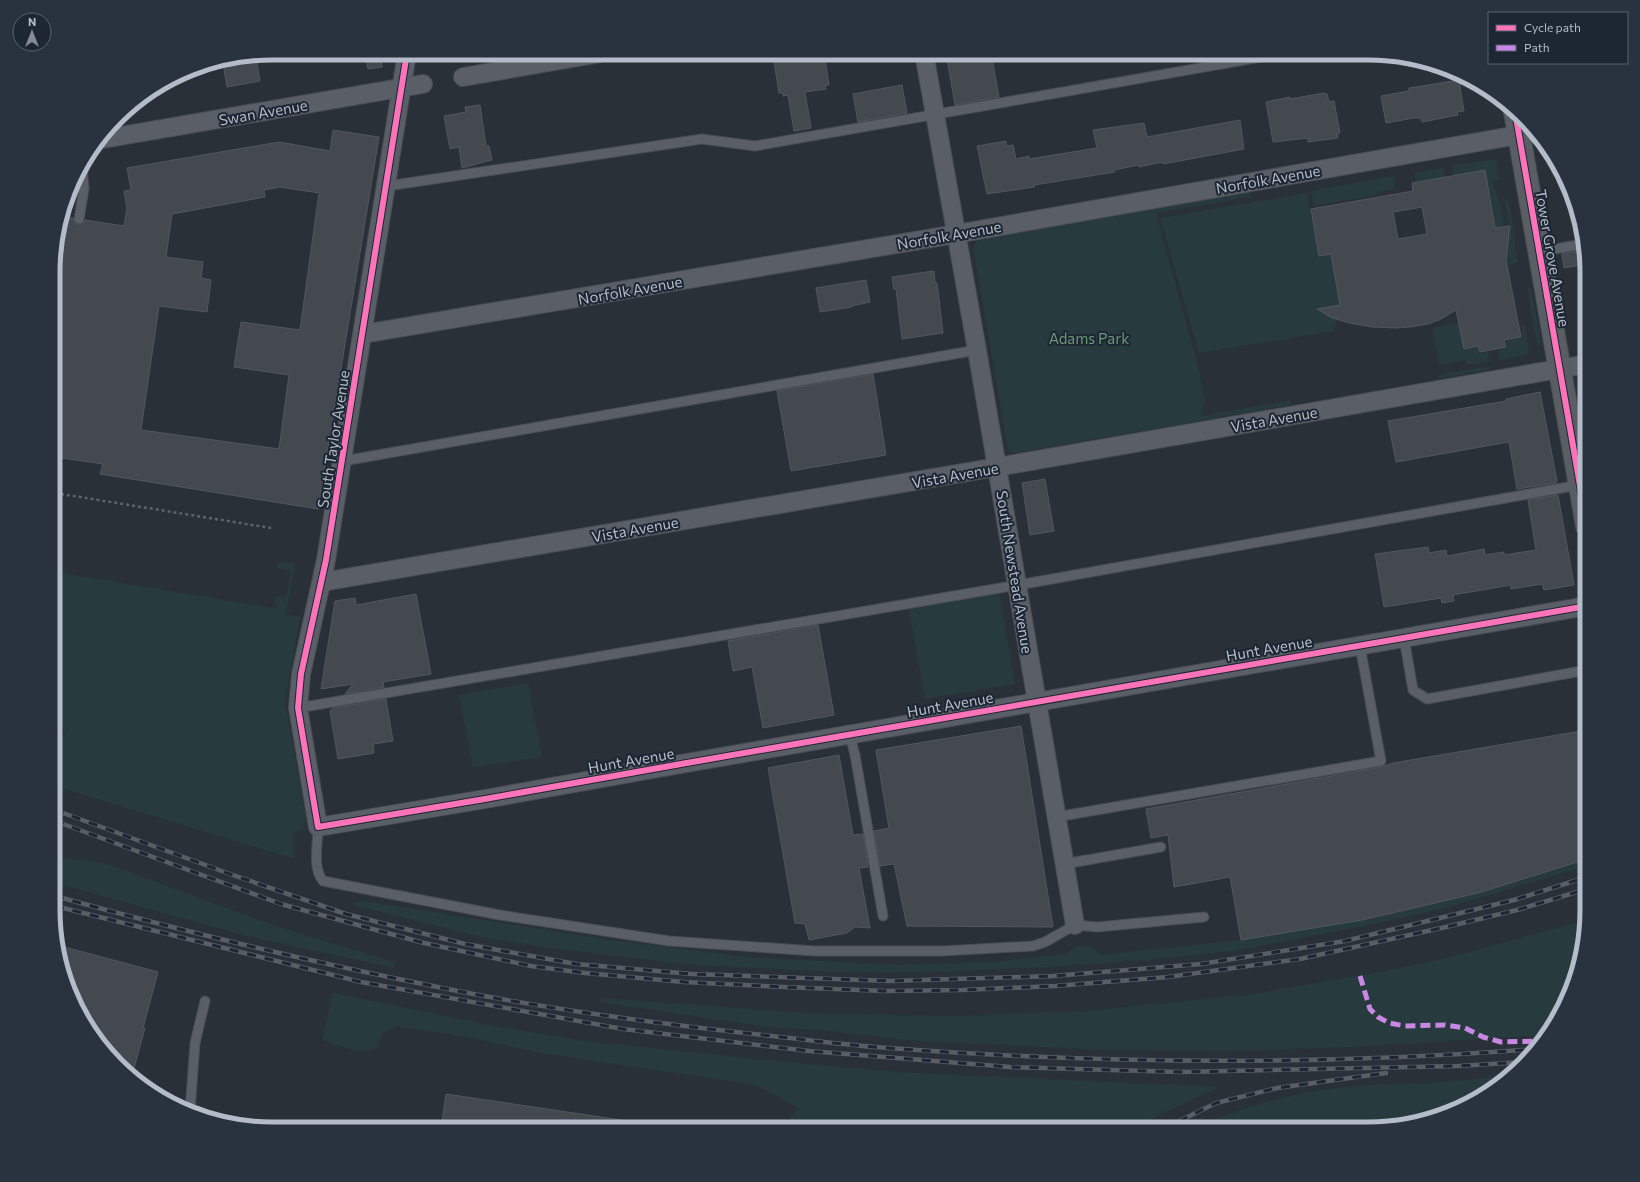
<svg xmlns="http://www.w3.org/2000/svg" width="1640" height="1182" font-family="Commissioner,sans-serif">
<rect width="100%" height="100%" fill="#2a3038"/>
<g fill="#273a3e">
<path d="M 1496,159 L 1499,180 L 1492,181 L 1501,206 L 1504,227 L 1481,231 L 1485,170 L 1454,176 L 1452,166 Z"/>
<path d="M 1444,168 L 1445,177 L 1416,182 L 1414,173 Z"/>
<path d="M 1393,176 L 1395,189 L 1379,192 L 1377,195 L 1314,206 L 1311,191 Z"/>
<path d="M 1249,192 L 1250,197 L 1156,213 L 1198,366 L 1205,401 L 1201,411 L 1202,416 L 1291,400 L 1290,405 L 1015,453 L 1010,452 L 1007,445 L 974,252 L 974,246 L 976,241 Z"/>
<path d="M 1307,193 L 1319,256 L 1334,253 L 1344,304 L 1318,309 L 1337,319 L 1334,331 L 1199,353 L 1160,218 Z"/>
<path d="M 1504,199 L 1507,199 C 1514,220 1514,241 1518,263 L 1507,265 L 1506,260 L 1510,226 Z"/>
<path d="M 1531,287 L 1541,343 L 1537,344 L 1527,288 Z"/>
<path d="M 1459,323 L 1464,350 L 1478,347 L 1479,354 L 1488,352 L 1489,361 L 1467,365 L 1465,360 L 1439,365 L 1432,328 Z"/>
<path d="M 1521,325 L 1525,325 L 1529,352 L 1527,355 L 1500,360 L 1498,350 L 1507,348 L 1506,341 L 1523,338 Z"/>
<path d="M 1490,366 L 1491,369 L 1441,378 L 1439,377 L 1439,375 Z"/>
<path d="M 280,562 L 295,564 L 286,614 L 300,617 L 285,702 L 305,812 L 305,823 L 303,829 L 294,833 L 295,859 L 55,786 L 55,739 L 65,736 L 55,694 L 55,572 L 278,609 L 274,597 L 286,597 L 291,571 L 278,569 L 277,565 Z"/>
<path d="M 999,591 L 1015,684 L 925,699 L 908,605 Z"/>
<path d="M 528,683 L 542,757 L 473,767 L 459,695 Z"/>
<path d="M 55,858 L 66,858 L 105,863 L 278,927 L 391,961 L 395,964 L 394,968 L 247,936 L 55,883 Z"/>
<path d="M 1587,859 L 1587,866 L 1446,908 L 1374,924 L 1233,951 L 1145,960 L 1050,967 L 909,973 L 817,971 L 693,965 L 565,950 L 481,937 L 357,906 L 355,902 L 370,902 L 611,940 L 747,957 L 898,965 L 992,962 L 1067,954 C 1073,947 1084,942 1093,948 C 1096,949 1098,953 1100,955 L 1241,940 L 1478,893 Z"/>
<path d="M 1587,920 L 1575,980 L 1545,1035 L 1353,1047 L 1229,1051 L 1083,1049 L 904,1040 L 828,1031 L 761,1026 L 606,1003 L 600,1001 L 602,998 L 816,1014 L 961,1016 L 1086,1011 L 1253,994 L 1375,973 L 1443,959 Z"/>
<path d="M 333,993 L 494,1026 L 577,1040 L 786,1062 L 897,1072 L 1219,1087 L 1157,1116 L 1137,1129 L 780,1129 L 799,1108 L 756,1085 L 540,1053 L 473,1038 L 396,1026 L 382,1034 L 377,1048 C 361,1056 338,1045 322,1040 Z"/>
<path d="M 1511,1075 L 1465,1106 L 1424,1122 L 1368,1129 L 1303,1129 L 1285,1124 L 1271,1129 L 1197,1129 C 1247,1102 1312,1089 1369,1085 C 1389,1084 1409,1084 1430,1083 C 1457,1081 1484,1078 1511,1075 Z"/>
</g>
<g fill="#444950" stroke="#52575f" fill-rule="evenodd">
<path d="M 365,53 L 380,53 L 382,67 L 368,69 Z"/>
<path d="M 782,53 L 824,53 L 829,85 L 825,85 L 826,89 L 805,92 L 811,128 L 794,131 L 788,95 L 783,96 L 783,93 L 779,93 L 773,55 Z"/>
<path d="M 946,53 L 991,53 L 999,97 L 955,105 Z"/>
<path d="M 256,56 L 260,81 L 227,87 L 223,63 Z"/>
<path d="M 1459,80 L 1464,111 L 1457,112 L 1458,115 L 1422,122 L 1421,118 L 1414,118 L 1386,123 L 1381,96 L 1409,91 L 1409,88 Z"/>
<path d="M 902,85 L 907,113 L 858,122 L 853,94 Z"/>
<path d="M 1324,93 L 1325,94 L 1327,94 L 1329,102 L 1334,101 L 1340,133 L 1337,133 L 1338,138 L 1308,142 L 1308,138 L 1273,142 L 1266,102 L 1290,97 L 1290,99 Z"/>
<path d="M 480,105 L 486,146 L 489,146 L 492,160 L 462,168 L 459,147 L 450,149 L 444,116 L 466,112 L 465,107 Z"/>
<path d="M 1240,120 L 1244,149 L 1163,164 L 1162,162 L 1139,167 L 1139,165 L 1114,170 L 1115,172 L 1034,185 L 1034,187 L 987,194 L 977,146 L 1006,141 L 1006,146 L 1013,145 L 1016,159 L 1029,156 L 1029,159 L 1097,148 L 1093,130 L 1144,123 L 1147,137 Z"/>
<path d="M 333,130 L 379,137 L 318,509 L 100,474 L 103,464 L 55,457 L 55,244 L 63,217 L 73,218 L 75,223 L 78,225 L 83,223 L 85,220 L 124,226 L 127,208 L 124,191 L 131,190 L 127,168 L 279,142 L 330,151 ZM 280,187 L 319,193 L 300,330 L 241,322 L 234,367 L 289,375 L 279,449 L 141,430 L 159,306 L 207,312 L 211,280 L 201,278 L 203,262 L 166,257 L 172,214 L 265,197 L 264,190 Z"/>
<path d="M 1485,170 L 1495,228 L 1510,226 L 1506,260 L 1521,337 L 1504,340 L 1506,347 L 1480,352 L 1478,346 L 1464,349 L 1456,310 L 1439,320 L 1428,324 L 1410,327 L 1396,328 L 1372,327 L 1350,323 L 1332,318 L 1317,309 L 1340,305 L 1331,254 L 1319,256 L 1311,209 L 1413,191 L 1412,183 ZM 1422,207 L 1427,234 L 1398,239 L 1393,212 Z"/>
<path d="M 1584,250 L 1587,264 L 1564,268 L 1562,254 Z"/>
<path d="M 934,271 L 935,283 L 937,283 L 943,333 L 902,339 L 896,289 L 894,289 L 892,277 Z"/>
<path d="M 866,280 L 870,302 L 851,306 L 852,307 L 820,312 L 816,288 Z"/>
<path d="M 873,374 L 886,455 L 791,471 L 777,391 Z"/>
<path d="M 1540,392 L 1557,481 L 1556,483 L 1517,489 L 1509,442 L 1396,462 L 1388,421 L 1506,401 L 1506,399 Z"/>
<path d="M 1045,479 L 1054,531 L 1030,535 L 1022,483 Z"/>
<path d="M 1558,495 L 1574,585 L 1544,590 L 1542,584 L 1511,589 L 1511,585 L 1453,595 L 1454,601 L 1442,603 L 1441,598 L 1384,607 L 1375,554 L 1428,547 L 1429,553 L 1446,550 L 1447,556 L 1484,549 L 1485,555 L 1504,552 L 1504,555 L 1536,550 L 1528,500 Z"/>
<path d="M 416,594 L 431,674 L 383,682 L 384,687 L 345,694 L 353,684 L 321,689 L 335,601 L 355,598 L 356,605 Z"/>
<path d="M 818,625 L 834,715 L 763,728 L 752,667 L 733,671 L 728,641 Z"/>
<path d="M 386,699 L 393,741 L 373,744 L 374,753 L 338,759 L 330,711 L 333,708 Z"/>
<path d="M 1021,726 L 1053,927 L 907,926 L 894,864 L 880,866 L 874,831 L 889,828 L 876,750 Z"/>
<path d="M 1587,730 L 1587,859 L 1478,893 L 1362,920 L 1241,940 L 1230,877 L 1174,887 L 1168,835 L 1151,838 L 1146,809 L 1382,767 L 1393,763 Z"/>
<path d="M 839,755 L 853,835 L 863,834 L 868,867 L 859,868 L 870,928 L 855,927 L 847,933 L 809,940 L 805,924 L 795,923 L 768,768 Z"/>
<path d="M 57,945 L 158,972 L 143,1028 L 145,1028 L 132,1076 L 82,1019 Z"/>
<path d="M 446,1094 L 628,1121 L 628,1129 L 441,1129 Z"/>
</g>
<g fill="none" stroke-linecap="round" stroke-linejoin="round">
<g stroke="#484c53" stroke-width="11">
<g id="lane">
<path d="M 387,186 L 702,139 L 755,146 L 1285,53"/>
<path d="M 79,219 L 84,189 L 82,167"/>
<path d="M 1539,252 L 1583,244"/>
<path d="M 343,461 L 977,350"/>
<path d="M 1404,638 L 1413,690 L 1427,699 L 1587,670"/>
<path d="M 298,708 L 1018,585 L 1579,485"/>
<path d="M 850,735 L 855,755 L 883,916"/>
<path d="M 1056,817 L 1381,761 L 1360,646"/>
<path d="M 318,827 C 318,843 312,868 323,881 L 500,915 L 669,941 L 815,951 L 942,951 L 1033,946 L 1045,942 L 1075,925 L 1097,927 L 1204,917"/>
<path d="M 1064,864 L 1161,847"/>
<path d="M 190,1111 L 195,1043 L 205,1001"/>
</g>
</g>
<g stroke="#484c53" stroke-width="20">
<g id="street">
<path d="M 407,53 L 326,560 L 301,674 L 298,708 L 318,827 L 485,799 L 681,764 L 1587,606"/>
<path d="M 924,53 L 977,350 L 1075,925"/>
<path d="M 463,77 L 601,53"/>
<path d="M 103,139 L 423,84"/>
<path d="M 363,334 L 956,234 L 1535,132"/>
<path d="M 322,582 L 997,467 L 1587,364"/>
</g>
</g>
<g stroke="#484c53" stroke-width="24">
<path id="secondary" d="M 1515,112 L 1587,526"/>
</g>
<path stroke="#5d636a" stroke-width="2.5" stroke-dasharray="3 3" stroke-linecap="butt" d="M 55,493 L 271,528"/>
<use href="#lane" stroke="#5a5e66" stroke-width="9"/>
<use href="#street" stroke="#5a5e66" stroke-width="18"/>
<use href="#secondary" stroke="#595d64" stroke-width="22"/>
<g stroke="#595d64" stroke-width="4.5">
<g id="rail">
<path d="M 55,810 L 230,874 L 346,914 L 465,944 L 576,964 L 692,974 L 891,981 L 1053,976 L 1201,964 L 1345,941 L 1514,900 L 1587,877"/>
<path d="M 55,821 L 281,904 L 424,943 L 531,966 L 585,973 L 684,982 L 784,987 L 884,991 L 963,990 L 1055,986 L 1168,977 L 1300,959 L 1446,927 L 1517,910 L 1587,889"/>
<path d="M 55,896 C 178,930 302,960 428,985 C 538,1008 651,1023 763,1035 C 800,1039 837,1044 875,1047 C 1095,1064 1316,1066 1536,1049"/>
<path d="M 55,906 L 361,982 L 623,1029 L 809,1051 L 1010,1067 L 1181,1072 L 1458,1066 L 1524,1062"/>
<path d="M 1163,1129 L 1216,1103 L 1277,1088 L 1386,1073"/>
</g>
</g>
<use href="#rail" stroke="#1d2633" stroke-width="3" stroke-dasharray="9" stroke-linecap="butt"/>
<path stroke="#c787e3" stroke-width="5" stroke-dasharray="10 5" stroke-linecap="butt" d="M 1360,976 L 1370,1009 L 1378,1017 L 1389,1023 L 1405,1026 L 1445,1025 L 1465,1028 L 1483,1037 L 1501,1042 L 1543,1041"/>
<g stroke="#1d2633" stroke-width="8">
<g id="cycleway">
<path d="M 407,53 L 326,560 L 301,674 L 298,708 L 318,827 L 485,799 L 681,764 L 1587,606"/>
<path d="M 1515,112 L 1587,526"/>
</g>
</g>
<use href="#cycleway" stroke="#fb73b8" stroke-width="6"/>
</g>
<g text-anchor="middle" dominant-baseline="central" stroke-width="4" stroke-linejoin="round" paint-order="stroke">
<g font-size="15" fill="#b4bcc9" stroke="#1d2633">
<text transform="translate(263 112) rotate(-10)">Swan Avenue</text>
<text transform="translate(1268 179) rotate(-10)">Norfolk Avenue</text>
<text transform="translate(949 235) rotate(-10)">Norfolk Avenue</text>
<text transform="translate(1553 258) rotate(80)">Tower Grove Avenue</text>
<text transform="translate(630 290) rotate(-10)">Norfolk Avenue</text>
<text transform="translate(1274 419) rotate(-10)">Vista Avenue</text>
<text transform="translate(333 439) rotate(-81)">South Taylor Avenue</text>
<text transform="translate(955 475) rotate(-10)">Vista Avenue</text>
<text transform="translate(635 529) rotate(-10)">Vista Avenue</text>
<text transform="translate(1015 572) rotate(81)">South Newstead Avenue</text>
<text transform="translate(1269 648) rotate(-10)">Hunt Avenue</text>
<text transform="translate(950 704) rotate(-10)">Hunt Avenue</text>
<text transform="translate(631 760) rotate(-10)">Hunt Avenue</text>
</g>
<g font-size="15" fill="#6b9a76" stroke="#1d2633">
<text x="1089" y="338">Adams Park</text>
</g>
</g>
<path d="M0 0H1640V1182H0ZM272 60H1368A212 212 0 0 1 1580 272V910A212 212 0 0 1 1368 1122H272A212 212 0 0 1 60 910V272A212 212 0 0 1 272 60Z" fill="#29323f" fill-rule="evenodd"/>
<path fill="none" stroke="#b4bcc9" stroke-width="5" d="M272 60H1368A212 212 0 0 1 1580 272V910A212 212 0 0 1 1368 1122H272A212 212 0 0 1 60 910V272A212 212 0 0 1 272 60Z"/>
<rect x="1488" y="12" width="140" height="52" fill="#1d2633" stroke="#59626f"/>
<rect x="1496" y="25" width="20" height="6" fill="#fb73b8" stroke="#59626f"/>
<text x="1524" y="32" font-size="12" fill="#b4bcc9">Cycle path</text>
<rect x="1496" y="45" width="20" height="6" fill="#c787e3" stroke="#59626f"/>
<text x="1524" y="52" font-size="12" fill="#b4bcc9">Path</text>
<g transform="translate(32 32)"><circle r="19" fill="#1d2633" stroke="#59626f"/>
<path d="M0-3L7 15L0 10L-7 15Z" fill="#848b96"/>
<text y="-6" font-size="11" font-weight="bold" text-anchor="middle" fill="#b4bcc9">N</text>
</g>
</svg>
